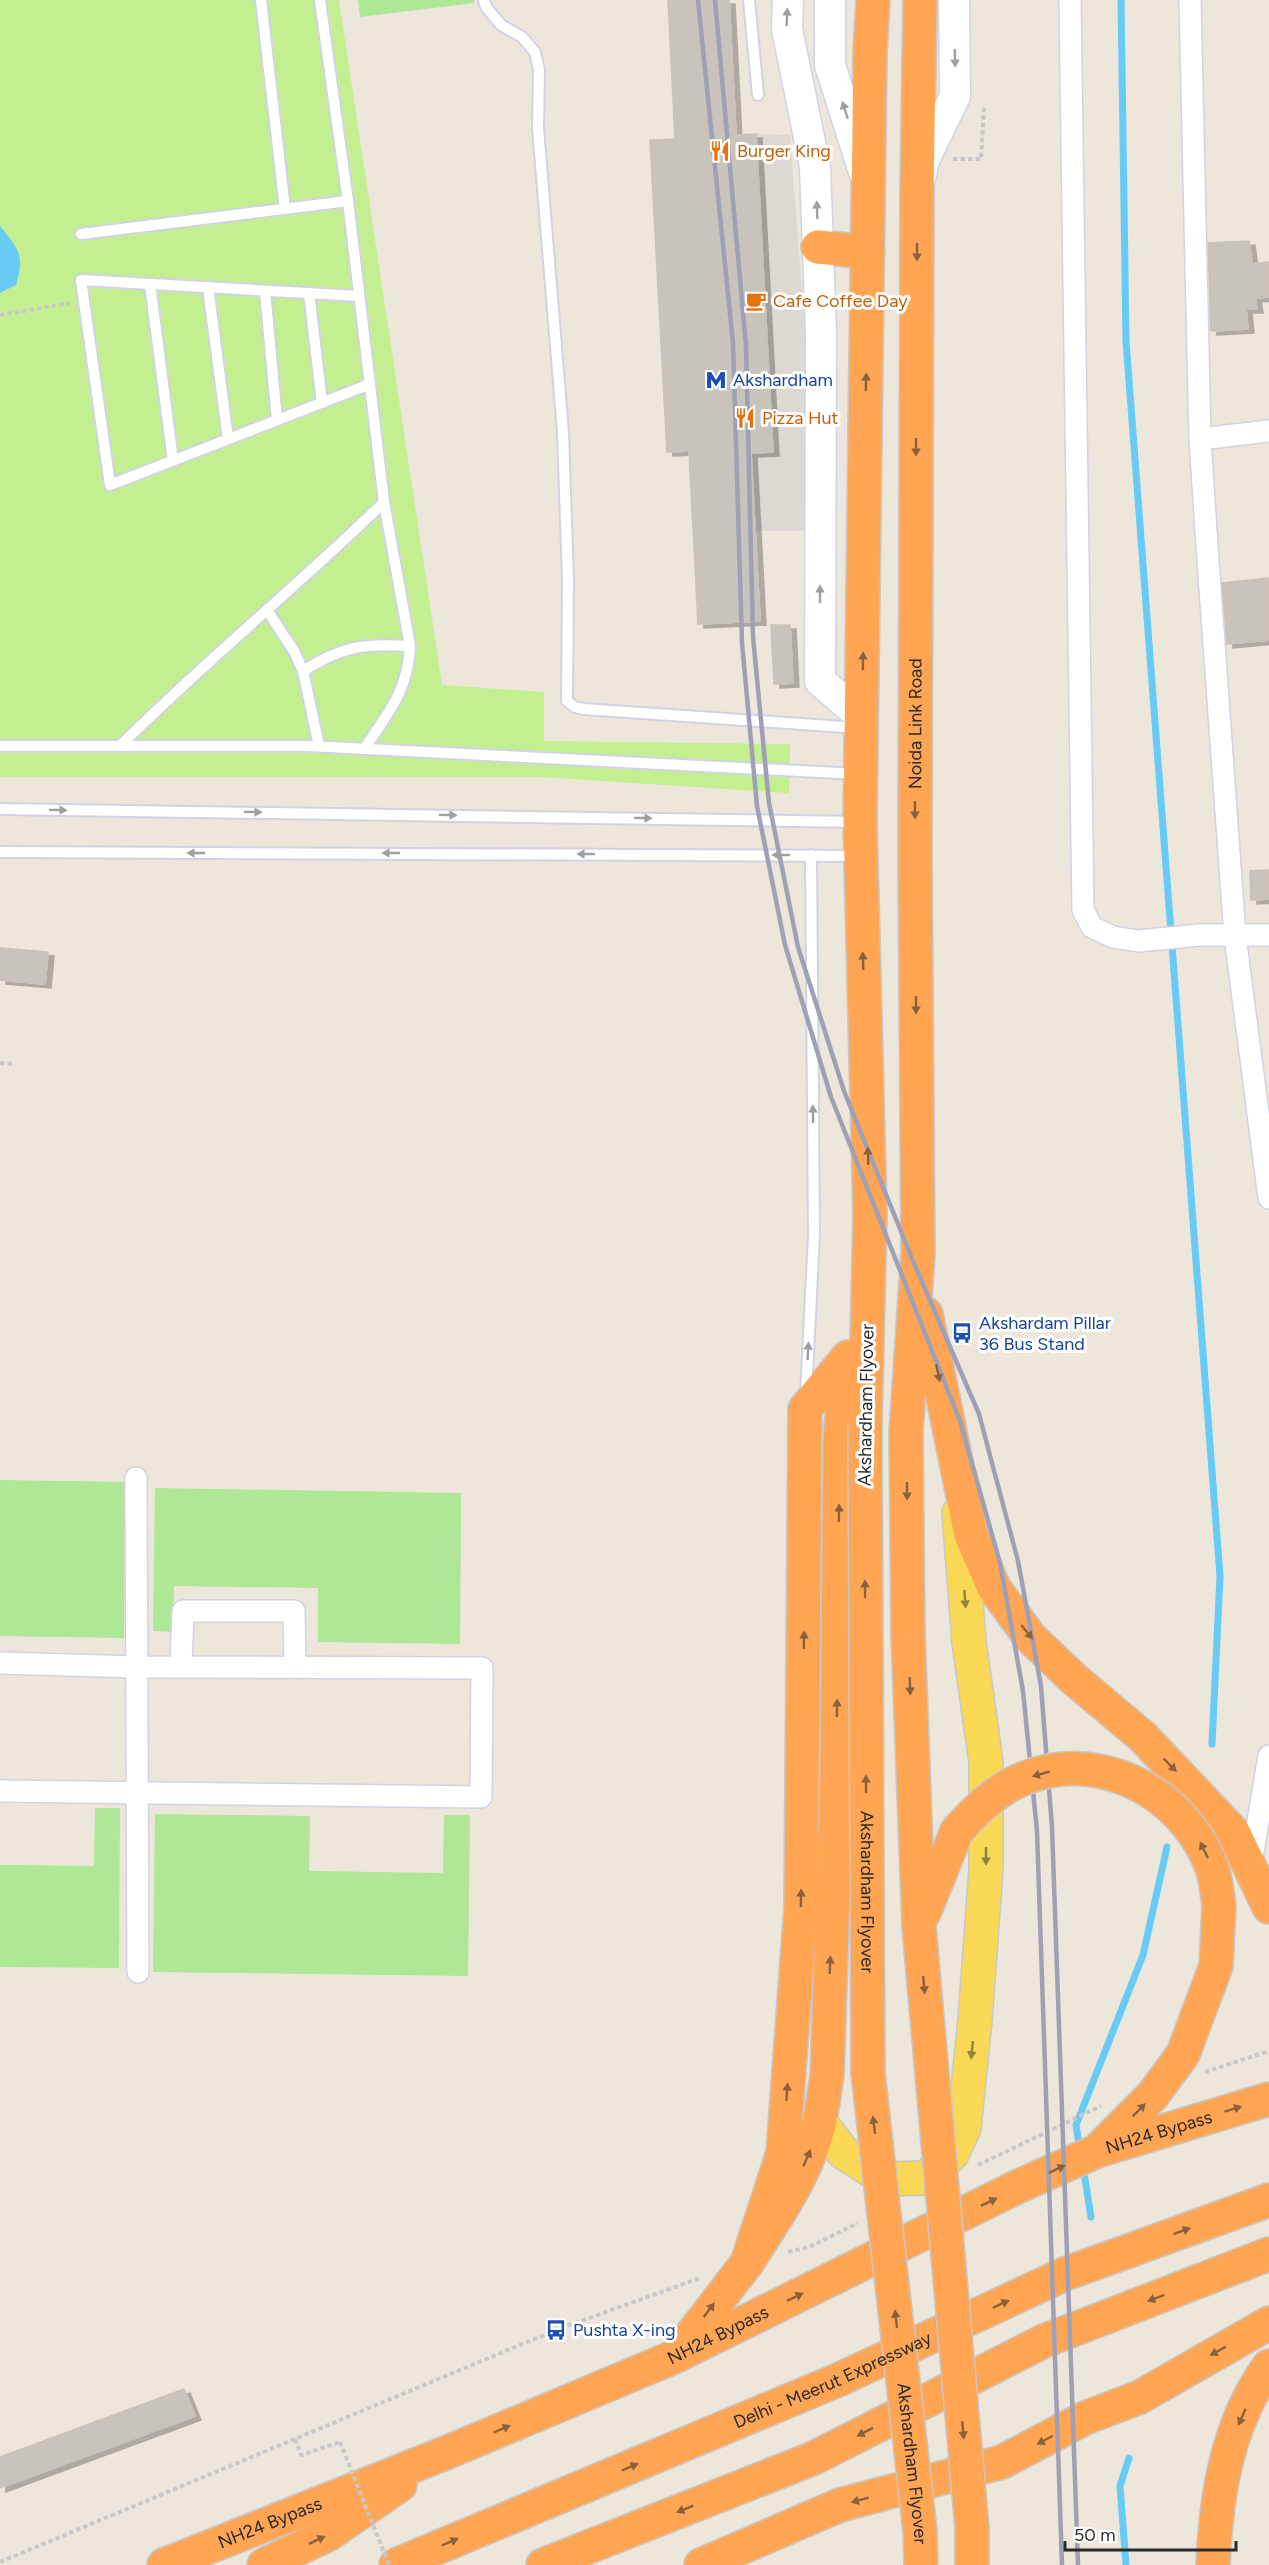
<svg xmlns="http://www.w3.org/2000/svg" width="1269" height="2565" font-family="Figtree,sans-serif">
<defs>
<filter id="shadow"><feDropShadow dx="6" dy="4" stdDeviation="0" flood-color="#0004"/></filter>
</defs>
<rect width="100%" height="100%" fill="#ede6db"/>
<g fill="#aee795">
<path d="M 358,0 L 474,0 L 474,3 L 360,17 Z"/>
<path d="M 0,1480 L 125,1482 L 124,1638 L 0,1636 Z"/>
<path d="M 155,1488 L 461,1493 L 460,1644 L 318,1642 L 318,1588 L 174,1586 L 173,1632 L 153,1631 Z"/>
<path d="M 95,1808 L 120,1808 L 119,1968 L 0,1967 L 0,1865 L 94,1866 Z"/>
<path d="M 155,1814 L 310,1816 L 309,1871 L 443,1873 L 444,1815 L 470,1815 L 468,1976 L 153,1972 Z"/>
</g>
<path fill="#c3ef90" d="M 0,0 L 339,0 L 442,685 L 544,692 L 544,741 L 790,744 L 789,793 L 541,777 L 0,777 Z"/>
<path fill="#ddd9d2" d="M 756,134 L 790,135 L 807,359 L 806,531 L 755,531 L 751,453 L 773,452 Z"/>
<path fill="#68cbf5" d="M 0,226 C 19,249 25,256 16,285 L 0,293 Z"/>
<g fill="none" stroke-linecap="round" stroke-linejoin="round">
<g stroke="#68cbf5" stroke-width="7">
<path d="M 1121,0 L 1126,341 L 1220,1576 L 1212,1744"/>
<path d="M 1080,2150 L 1076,2125 L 1143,1955 L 1167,1847"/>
<path d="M 1083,2167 L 1091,2217"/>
<path d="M 1126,2565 L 1120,2486 L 1129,2458"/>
</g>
</g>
<g fill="#c8c3bb" stroke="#c9c2b5" stroke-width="1.5" filter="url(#shadow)">
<path d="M 668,0 L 729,0 L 736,135 L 756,134 L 773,452 L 751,453 L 760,621 L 698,624 L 689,451 L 667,452 L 650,140 L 675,139 Z"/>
<path d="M 1249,241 L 1252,264 L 1269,262 L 1269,297 L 1255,298 L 1257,309 L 1246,309 L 1248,329 L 1211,331 L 1208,243 Z"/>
<path d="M 1269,578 L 1269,640 L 1227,644 L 1222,583 Z"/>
<path d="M 771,625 L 790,625 L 793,683 L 774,684 Z"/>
<path d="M 1269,870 L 1269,899 L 1251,900 L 1250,871 Z"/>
<path d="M 0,948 L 48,952 L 45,984 L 0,980 Z"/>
<path d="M 184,2389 L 195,2416 L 0,2488 L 0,2457 Z"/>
</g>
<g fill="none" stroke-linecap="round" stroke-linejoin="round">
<g stroke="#d1d3e4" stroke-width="14">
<g id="lane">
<path d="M 261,0 L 285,209"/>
<path d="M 484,0 L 486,7 L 501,25 L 522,37 L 535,52 L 539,70 L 538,128 L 563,432 L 568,581 L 567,701 L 575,707 L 584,709 L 859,728"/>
<path d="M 749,0 L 758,95"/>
<path d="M 81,234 L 348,201"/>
<path d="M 150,284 L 173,461"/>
<path d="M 208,287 L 228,439"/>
<path d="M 265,291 L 277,420"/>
<path d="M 309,293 L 322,403"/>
<path d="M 359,296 L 81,280 L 110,485 L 370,384"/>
<path d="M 267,610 L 294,651 L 303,671 L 319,746"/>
<path d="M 303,671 C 342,646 365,643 410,646 L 384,502"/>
<path d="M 0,746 L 309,746 L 858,774"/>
<path d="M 120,746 C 205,661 298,586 384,502 L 348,201 L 320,0"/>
<path d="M 364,749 C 388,713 408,691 410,646"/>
<path d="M 0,809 L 858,822"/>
<path d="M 0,852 L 857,856"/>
<path d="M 806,1394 L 814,1235 L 811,855"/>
</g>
</g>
<g stroke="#d1d3e4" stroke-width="24">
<g id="street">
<path d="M 1070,0 L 1083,910 L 1092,927 L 1113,937 L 1138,941 L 1200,935 L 1269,935"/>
<path d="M 1190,0 L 1200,439 L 1207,546 L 1235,936 L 1269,1198"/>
<path d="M 1200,439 L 1269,431"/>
<path d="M 136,1478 L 138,1972"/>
<path d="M 0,1663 L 137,1667 L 482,1668 L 481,1797 L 0,1791"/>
<path d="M 181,1665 L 183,1611 L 294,1611 L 295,1667"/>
<path d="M 1250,1869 L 1269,1756"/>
</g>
</g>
<g stroke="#d1d3e4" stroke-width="33">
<g id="secondary">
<path d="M 788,0 L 787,29 L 815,167 L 821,333 L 820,681 L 862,717"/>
<path d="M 830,0 L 830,65 L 864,172"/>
<path d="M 921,175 L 924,160 L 955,96 L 954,0"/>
</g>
</g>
<g stroke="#c8c8c8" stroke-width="36">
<path id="primary" d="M 819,2121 L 843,2152 L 885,2179 L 926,2178 L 952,2154 L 964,2128 L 975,2020 L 986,1869 L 986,1762 L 969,1642 L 959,1513"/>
</g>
<g stroke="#c8c8c8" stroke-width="36">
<g id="highway">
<path d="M 818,247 L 868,252"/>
<path d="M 926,1314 L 971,1535 L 994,1588 L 1030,1637 L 1074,1679 L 1143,1737 L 1233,1832 L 1269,1907"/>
<path d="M 865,1424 L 870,1215 L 860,822 L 870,53 L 873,0"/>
<path d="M 924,1913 L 957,1831"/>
<path id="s1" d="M 919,1926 L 908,1635 L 906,1433 L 918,1253 L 915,853 L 917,194 L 920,0"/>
<path d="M 1100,2148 L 1153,2095 L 1183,2054 L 1216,1966 L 1219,1906"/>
<path d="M 747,2263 C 770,2227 794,2193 810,2153 C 820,2129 823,2101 827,2076 L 837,1773 L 840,1438 L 846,1377"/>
<path d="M 679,2351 L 747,2263 L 783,2153 L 801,1907 L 805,1409 L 848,1357"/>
<path id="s2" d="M 164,2565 L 448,2452 L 674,2357 L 1017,2187 L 1097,2151 L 1269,2099"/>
<path d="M 264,2565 L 329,2534 L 400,2485"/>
<path id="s3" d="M 396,2565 L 838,2380 L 1065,2274 L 1269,2200"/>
<path d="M 543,2565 L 814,2458 L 1044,2341 L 1269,2254"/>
<path d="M 701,2565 L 840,2505 L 1002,2462 L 1085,2418 L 1140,2397 L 1269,2323"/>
<path d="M 1213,2565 C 1216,2495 1227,2424 1269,2366"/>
</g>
</g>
<g stroke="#c8c8c8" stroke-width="4" stroke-dasharray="4.5 3" stroke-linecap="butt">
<path d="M 953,159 L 981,159 L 984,107"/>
<path d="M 0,315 L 70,303"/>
<path d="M 0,1063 L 15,1064"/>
<path d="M 1205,2072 L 1269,2051"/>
<path d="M 978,2165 L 1101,2106"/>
<path d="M 788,2252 L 809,2247 L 858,2223"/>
<path d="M 295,2439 L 301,2455 L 340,2442"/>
<path d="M 0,2562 L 556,2330 L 700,2278"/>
</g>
<use href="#lane" stroke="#fff" stroke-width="10"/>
<use href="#street" stroke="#fff" stroke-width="21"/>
<use href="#secondary" stroke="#fff" stroke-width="30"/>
<use href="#primary" stroke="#f8d855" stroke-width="33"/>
<use href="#highway" stroke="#ffa554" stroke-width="33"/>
<g stroke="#9ea0b6" stroke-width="4.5">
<path d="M 698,0 L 733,343 L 742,643 L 757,806 L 785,945 L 831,1097 L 960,1421 L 1000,1563 L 1023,1691 L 1037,1831 L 1062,2565"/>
<path d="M 715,0 L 746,346 L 753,637 L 769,803 L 798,947 L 844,1091 L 913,1261 L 979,1414 L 1018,1561 L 1041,1686 L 1052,1827 L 1078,2565"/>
</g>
<g stroke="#c8c8c8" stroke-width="36" stroke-linecap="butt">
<g id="highway-bridge">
<path id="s4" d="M 865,1424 L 868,2073 L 920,2531 L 921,2565"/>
<path d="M 957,1831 C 975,1811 992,1794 1016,1782 C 1092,1744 1182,1790 1211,1865 C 1216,1877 1217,1893 1219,1906"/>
<path d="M 919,1926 L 972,2528 L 972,2565"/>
</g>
</g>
<path stroke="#c8c8c8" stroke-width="4" stroke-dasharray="4.5 3" stroke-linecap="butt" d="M 340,2442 L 389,2565"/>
<use href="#highway-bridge" stroke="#ffa554" stroke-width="33"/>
</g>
<defs><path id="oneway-solid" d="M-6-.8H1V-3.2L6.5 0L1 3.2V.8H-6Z" transform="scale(1.5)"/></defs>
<g fill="#9f9f9f">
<use href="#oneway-solid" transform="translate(787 17) rotate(-88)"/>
<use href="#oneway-solid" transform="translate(955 58) rotate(89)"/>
<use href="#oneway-solid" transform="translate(845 110) rotate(-108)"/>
<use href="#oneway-solid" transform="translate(817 210) rotate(-92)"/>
<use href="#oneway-solid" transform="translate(820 594) rotate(-90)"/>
<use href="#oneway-solid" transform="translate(58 810) rotate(1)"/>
<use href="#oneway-solid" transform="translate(253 812) rotate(1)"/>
<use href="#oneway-solid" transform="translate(448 815) rotate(1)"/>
<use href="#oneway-solid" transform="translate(643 818) rotate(1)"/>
<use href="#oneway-solid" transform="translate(196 853) rotate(-180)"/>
<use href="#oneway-solid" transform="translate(391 853) rotate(-180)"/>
<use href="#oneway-solid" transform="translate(586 854) rotate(-180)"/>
<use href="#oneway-solid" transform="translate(781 855) rotate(-180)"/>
<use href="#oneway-solid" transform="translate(813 1114) rotate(-91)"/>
<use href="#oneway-solid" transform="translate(808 1351) rotate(-87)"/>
</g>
<g fill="#8a613d">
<use href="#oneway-solid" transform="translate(917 252) rotate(90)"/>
<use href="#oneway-solid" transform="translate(866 382) rotate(-89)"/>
<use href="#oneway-solid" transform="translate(916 447) rotate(90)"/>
<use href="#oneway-solid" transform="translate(863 661) rotate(-89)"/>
<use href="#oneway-solid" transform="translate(915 810) rotate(90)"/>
<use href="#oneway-solid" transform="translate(863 961) rotate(-92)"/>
<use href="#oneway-solid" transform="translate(916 1005) rotate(90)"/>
<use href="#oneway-solid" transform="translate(868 1156) rotate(-92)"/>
<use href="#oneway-solid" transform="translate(938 1373) rotate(78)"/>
<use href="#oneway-solid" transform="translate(907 1491) rotate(89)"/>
<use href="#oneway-solid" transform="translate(839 1513) rotate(-89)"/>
<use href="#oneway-solid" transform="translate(865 1589) rotate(-90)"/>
<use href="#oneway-solid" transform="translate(1027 1632) rotate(51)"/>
<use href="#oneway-solid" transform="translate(804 1640) rotate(-89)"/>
<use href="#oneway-solid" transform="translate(910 1686) rotate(88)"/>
<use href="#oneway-solid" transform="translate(837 1708) rotate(-89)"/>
<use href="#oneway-solid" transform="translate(1170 1765) rotate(45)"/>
<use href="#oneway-solid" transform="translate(1041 1774) rotate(164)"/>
<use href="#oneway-solid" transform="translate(866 1784) rotate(-90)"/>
<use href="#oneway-solid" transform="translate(1204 1850) rotate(-116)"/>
<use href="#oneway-solid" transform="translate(801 1898) rotate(-89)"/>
<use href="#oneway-solid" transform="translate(830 1965) rotate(-88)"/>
<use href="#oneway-solid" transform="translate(924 1985) rotate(85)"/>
<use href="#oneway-solid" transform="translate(787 2092) rotate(-86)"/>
<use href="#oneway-solid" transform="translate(1233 2109) rotate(-17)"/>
<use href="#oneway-solid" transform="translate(1139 2110) rotate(-45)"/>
<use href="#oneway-solid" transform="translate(874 2125) rotate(-97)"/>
<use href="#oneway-solid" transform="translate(807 2158) rotate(-66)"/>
<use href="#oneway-solid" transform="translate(1057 2169) rotate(-25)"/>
<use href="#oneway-solid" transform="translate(989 2202) rotate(-26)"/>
<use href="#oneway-solid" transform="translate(1182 2231) rotate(-20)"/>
<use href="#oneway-solid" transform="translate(795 2297) rotate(-26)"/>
<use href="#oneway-solid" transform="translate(1156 2298) rotate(159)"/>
<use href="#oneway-solid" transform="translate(1001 2304) rotate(-25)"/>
<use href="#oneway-solid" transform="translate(709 2310) rotate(-53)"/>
<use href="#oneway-solid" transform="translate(896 2319) rotate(-97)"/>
<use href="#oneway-solid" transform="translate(1218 2351) rotate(151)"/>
<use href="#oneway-solid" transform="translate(1242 2417) rotate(113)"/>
<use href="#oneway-solid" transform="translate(502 2429) rotate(-23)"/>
<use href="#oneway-solid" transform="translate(963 2430) rotate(85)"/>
<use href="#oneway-solid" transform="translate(865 2432) rotate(153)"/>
<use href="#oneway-solid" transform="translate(1045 2440) rotate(152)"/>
<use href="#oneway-solid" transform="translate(630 2467) rotate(-23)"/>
<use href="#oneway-solid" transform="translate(860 2500) rotate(165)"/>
<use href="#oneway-solid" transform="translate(685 2509) rotate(158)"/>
<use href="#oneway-solid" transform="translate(317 2540) rotate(-25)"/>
<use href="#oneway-solid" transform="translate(450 2542) rotate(-23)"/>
</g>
<g fill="#918140">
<use href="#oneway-solid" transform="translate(965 1599) rotate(86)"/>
<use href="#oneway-solid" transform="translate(986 1856) rotate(90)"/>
<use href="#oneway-solid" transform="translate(972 2050) rotate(96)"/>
</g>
<defs>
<g id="restaurant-bare" transform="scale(1.62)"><path d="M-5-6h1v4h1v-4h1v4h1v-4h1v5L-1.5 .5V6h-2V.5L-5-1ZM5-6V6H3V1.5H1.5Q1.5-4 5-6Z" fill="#e8710a" stroke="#fff" stroke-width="2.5" paint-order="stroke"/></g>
<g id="cafe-bare" transform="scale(1.62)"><path d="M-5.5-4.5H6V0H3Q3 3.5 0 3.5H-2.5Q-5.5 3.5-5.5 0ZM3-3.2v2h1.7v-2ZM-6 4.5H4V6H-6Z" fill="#e8710a" stroke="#fff" stroke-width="2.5" paint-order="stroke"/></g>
<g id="metro-bare" transform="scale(1.62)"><path d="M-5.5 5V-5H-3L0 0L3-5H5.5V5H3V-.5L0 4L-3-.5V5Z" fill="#1a4fb4" stroke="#fff" stroke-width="2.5" paint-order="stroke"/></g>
<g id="bus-bare" transform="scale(1.62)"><path d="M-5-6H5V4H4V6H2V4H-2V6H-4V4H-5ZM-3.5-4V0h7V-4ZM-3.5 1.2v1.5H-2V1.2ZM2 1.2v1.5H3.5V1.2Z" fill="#1a4fb4" stroke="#fff" stroke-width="2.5" paint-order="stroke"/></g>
</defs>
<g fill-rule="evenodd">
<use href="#restaurant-bare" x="720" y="151"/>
<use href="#cafe-bare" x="756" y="301"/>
<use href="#metro-bare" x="716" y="380"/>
<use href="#restaurant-bare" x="745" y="418"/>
<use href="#bus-bare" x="962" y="1333"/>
<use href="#bus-bare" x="556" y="2330"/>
</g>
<g text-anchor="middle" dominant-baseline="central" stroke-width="6" stroke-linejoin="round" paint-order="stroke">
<g font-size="18" fill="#c56008" stroke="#fff" text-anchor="start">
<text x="737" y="151">Burger King</text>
<text x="773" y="301">Cafe Coffee Day</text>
<text x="762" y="418">Pizza Hut</text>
</g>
<g font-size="18" fill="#164399" stroke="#fff" text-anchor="start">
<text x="733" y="380">Akshardham</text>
<text x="979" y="1323">Akshardam Pillar<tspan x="979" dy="21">36 Bus Stand</tspan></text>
<text x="573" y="2330">Pushta X-ing</text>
</g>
<g font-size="18" fill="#2a2a2a" stroke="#fff">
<text stroke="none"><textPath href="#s1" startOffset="1203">Noida Link Road</textPath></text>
<text transform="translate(866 1405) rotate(-89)">Akshardham Flyover</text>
<text stroke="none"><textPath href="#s4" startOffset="468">Akshardham Flyover</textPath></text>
<text stroke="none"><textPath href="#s2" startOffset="1086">NH24 Bypass</textPath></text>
<text stroke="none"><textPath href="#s2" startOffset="600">NH24 Bypass</textPath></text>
<text stroke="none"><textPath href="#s3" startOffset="474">Delhi - Meerut Expressway</textPath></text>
<text stroke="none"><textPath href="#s4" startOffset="1042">Akshardham Flyover</textPath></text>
<text stroke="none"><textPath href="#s2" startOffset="114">NH24 Bypass</textPath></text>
</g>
</g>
<path d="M1065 2541v9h171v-9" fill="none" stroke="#2a2a2a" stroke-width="3"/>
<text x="1074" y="2541" font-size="18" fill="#2a2a2a" stroke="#ffffff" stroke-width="4.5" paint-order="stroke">50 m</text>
</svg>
